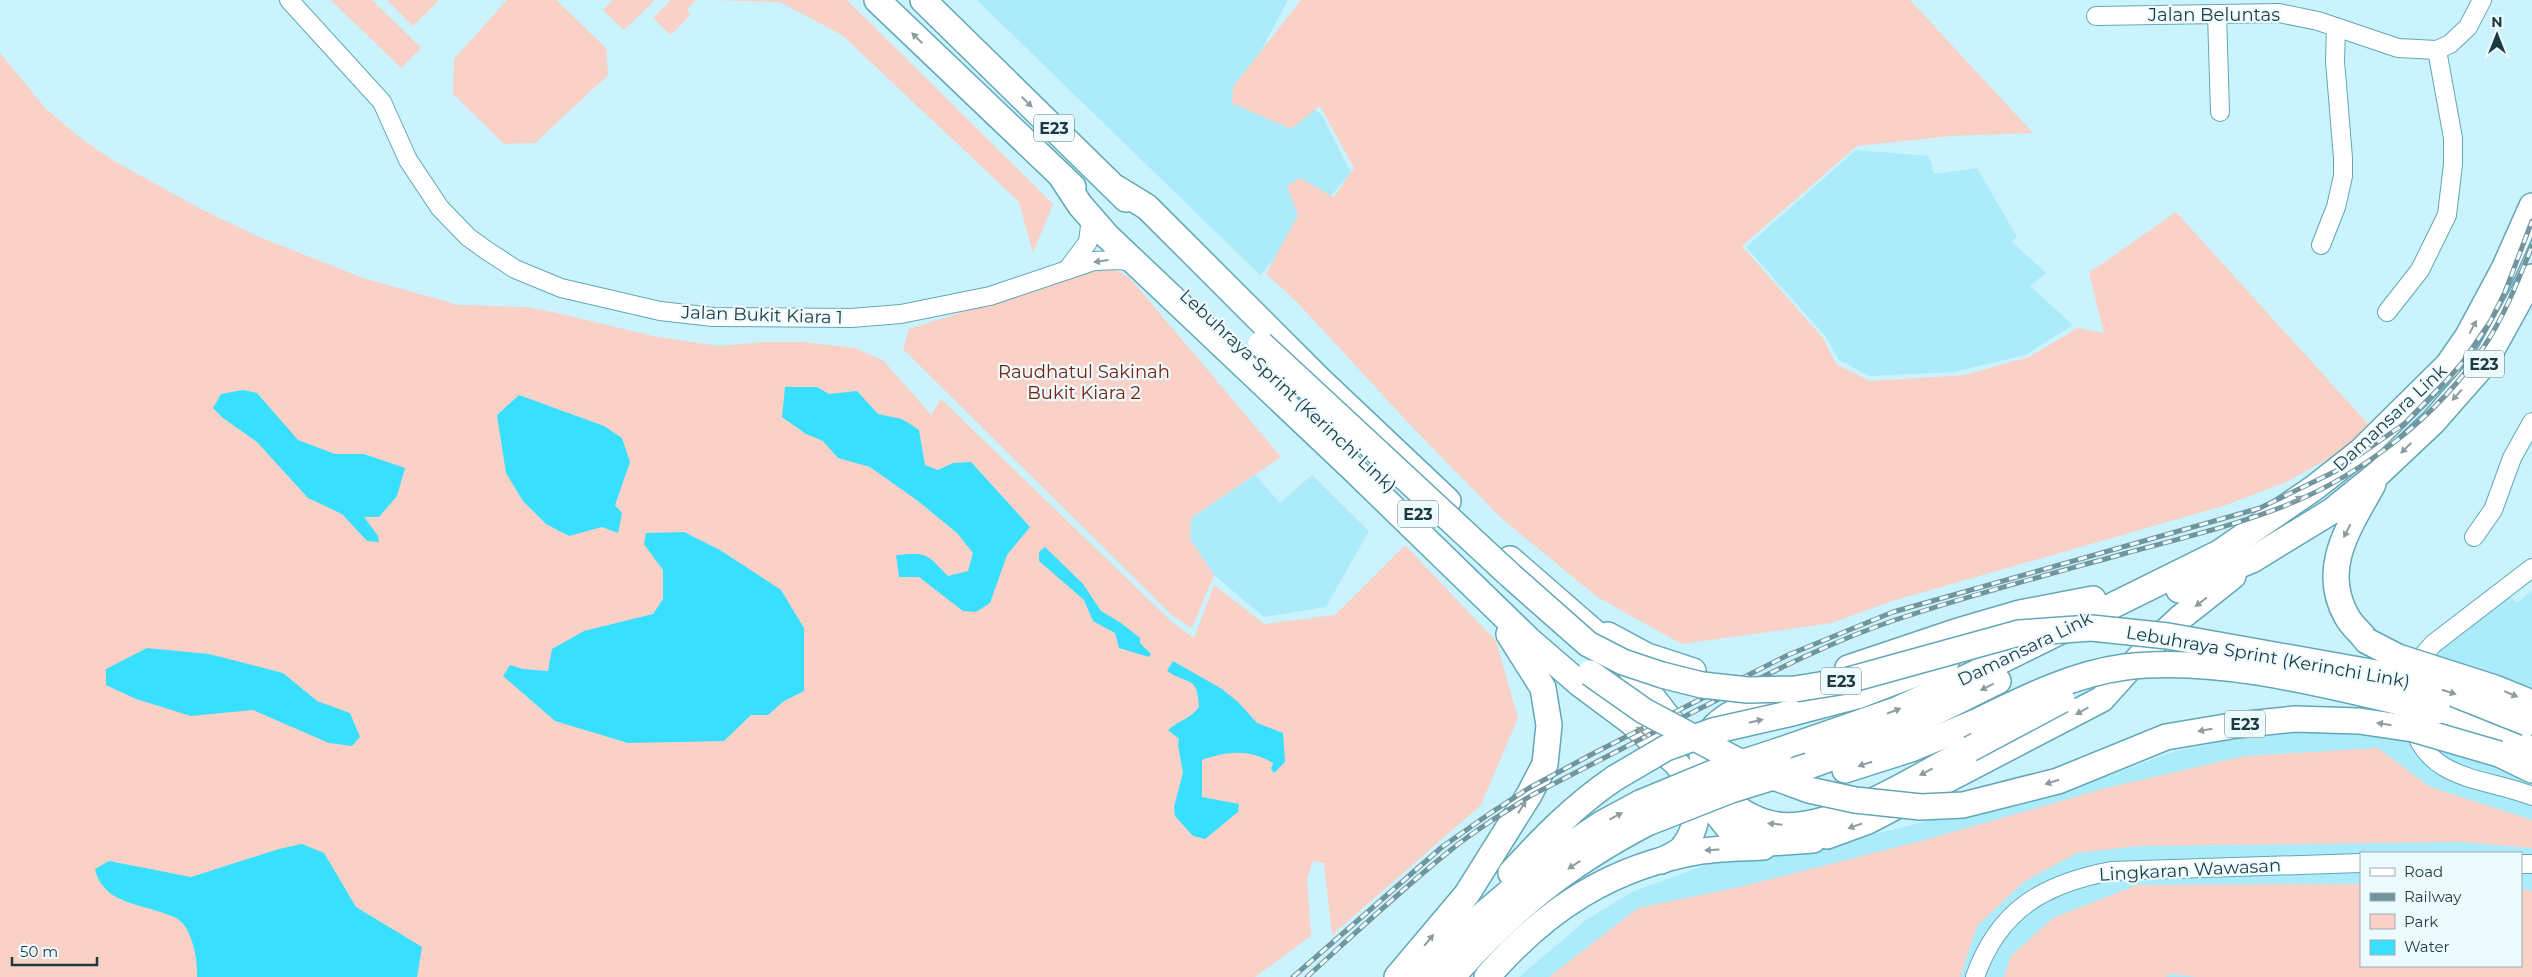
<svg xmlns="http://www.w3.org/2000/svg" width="2532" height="977" font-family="Montserrat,sans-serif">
<rect width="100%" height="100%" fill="#caf3fd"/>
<g fill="#abebfa" fill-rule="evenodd">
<path d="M 977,0 L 1288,0 L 1255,62 L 1322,115 L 1351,173 L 1260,275 Z"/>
<path d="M 1856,150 L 1929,156 L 1934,174 L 1977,168 L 2017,237 L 2012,242 L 2046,273 L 2030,286 L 2073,325 L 2025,355 L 1953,372 L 1870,376 L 1839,360 L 1826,337 L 1746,247 Z"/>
<path d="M 1255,475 L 1280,503 L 1312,475 L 1369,531 L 1326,607 L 1264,617 L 1214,575 L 1190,539 L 1191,518 Z"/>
<path d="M 2498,585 L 2517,603 L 2532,591 L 2532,977 L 1519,977 L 1586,920 L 1632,892 L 1719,860 L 1850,840 L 2096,780 L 2176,751 L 2250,736 L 2313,732 L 2399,738 L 2418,647 ZM 2361,853 L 2521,853 L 2521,966 L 2361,966 Z"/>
</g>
<g fill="#fad1c7">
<path d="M 331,0 L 372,0 L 421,48 L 401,68 Z"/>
<path d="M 387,0 L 439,0 L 413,26 Z"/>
<path d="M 507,0 L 556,0 L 606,48 L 608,75 L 535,143 L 504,144 L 453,94 L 454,59 Z"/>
<path d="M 613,0 L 655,0 L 624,30 L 603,10 Z"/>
<path d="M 671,0 L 696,0 L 687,10 L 691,14 L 671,35 L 653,18 Z"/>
<path d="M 713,0 L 847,0 L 1053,204 L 1033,253 L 1019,202 L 842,35 L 780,2 Z"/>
<path d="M 1301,0 L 1910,0 L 2033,133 L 1951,136 L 1857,146 L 1742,246 L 1823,338 L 1836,364 L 1870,381 L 1965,375 L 2029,357 L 2078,328 L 2104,333 L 2089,273 L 2176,212 L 2368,424 L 2352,442 L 2328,459 L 2284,483 L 2223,506 L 1889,602 L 1832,623 L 1682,644 L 1597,597 L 1500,517 L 1415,430 L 1295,300 L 1266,274 L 1298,215 L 1287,186 L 1300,178 L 1334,197 L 1354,168 L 1320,106 L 1291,129 L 1232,103 L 1233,87 Z"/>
<path d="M 0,53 L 46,109 L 83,140 L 114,161 L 199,208 L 257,236 L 363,278 L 459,305 L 525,307 L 553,312 L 653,336 L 719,346 L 763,342 L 803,342 L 855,348 L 884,361 L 931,415 L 941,399 L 1173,623 L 1194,638 L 1214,585 L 1264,624 L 1335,615 L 1405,545 L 1496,641 L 1518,718 L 1481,805 L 1332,935 L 1324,863 L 1313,861 L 1307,879 L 1311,936 L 1255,977 L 0,977 Z"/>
<path d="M 1110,266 L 1130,278 L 1281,457 L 1191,518 L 1190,539 L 1214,575 L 1192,628 L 1173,616 L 903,349 L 909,329 Z"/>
<path d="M 2378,748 L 2430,787 L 2532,820 L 2532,848 L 2461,842 L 2137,846 L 2077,853 L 2025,881 L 1977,926 L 1960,977 L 1549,977 L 1638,908 L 1744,886 L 1925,840 L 2106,788 L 2245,756 Z"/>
<path d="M 2361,884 L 2361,966 L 2521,966 L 2521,889 L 2532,891 L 2532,977 L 2197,977 L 2170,974 L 2166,977 L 2004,977 L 2011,956 L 2053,918 L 2137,885 Z"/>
</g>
<g fill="#38dfff">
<path d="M 785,387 L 817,387 L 829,394 L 857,391 L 878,414 L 902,419 L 919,430 L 925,465 L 938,470 L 953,463 L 971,462 L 1030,527 L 1007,555 L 990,603 L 976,612 L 963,611 L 919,577 L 899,577 L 896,555 C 928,552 927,554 948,576 L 968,571 L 973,553 L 957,533 L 918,501 L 870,467 L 838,458 L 823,441 L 806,434 L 782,417 Z"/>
<path d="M 243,390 L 257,393 L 298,440 L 335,454 L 364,454 L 405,468 L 397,496 L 379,517 L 364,517 L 378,536 L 379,542 L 367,541 L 342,514 L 308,498 L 257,442 L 223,418 L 213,408 L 221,394 Z"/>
<path d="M 519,395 L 604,426 L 622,438 L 630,462 L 615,505 L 622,513 L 618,533 L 602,527 L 569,536 L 546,524 L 523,501 L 506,473 L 497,415 Z"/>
<path d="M 684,532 L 720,550 L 781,590 L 804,628 L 804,691 L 784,701 L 768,715 L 751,715 L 724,741 L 628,743 L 555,721 L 503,676 L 510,665 L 523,669 L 548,671 L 552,649 L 584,631 L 653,614 L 663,599 L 663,570 L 644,544 L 646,533 Z"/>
<path d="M 1045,547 L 1083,584 L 1101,611 L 1121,623 L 1140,638 L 1140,643 L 1151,654 L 1149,657 L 1119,648 L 1115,633 L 1093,621 L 1084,600 L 1039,561 L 1039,552 Z"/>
<path d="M 147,648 L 209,654 L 283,673 L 317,701 L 350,713 L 360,737 L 352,746 L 329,743 L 253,710 L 191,716 L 136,699 L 106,685 L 106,669 Z"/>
<path d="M 1173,661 L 1222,689 L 1238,702 L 1257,723 L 1283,733 L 1285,762 L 1274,773 L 1271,769 L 1273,763 C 1249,749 1228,751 1202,760 L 1202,797 L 1239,804 L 1238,812 L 1205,839 L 1193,836 L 1175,816 L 1174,807 L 1183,773 L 1178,745 L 1179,739 L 1168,730 C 1179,720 1189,720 1199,707 C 1197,674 1189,686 1167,671 Z"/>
<path d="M 302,844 L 324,853 L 356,907 L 422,947 L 417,977 L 197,977 C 198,960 192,926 176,918 C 146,903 104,907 95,869 L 109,861 L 191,877 L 279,849 Z"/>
</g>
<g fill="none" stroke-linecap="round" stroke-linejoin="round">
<g stroke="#62a7b7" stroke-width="20">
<g id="minor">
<path d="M 289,0 L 382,102 L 408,160 L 440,208 L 468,237 L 486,250 L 515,269 L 561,288 L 660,311 L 713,317 L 851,318 L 901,314 L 990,296 L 1094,261 L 1120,260 L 1135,263"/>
<path d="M 2217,14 L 2220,112"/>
<path d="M 2096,16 L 2279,13 L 2318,21 L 2398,48 L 2437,50 L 2450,44 L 2468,27 L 2482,0"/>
<path d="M 2321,245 L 2336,207 L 2343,176 L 2343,158 L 2335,61 L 2336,27"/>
<path d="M 1067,270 L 1088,242 L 1091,218"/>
<path d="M 2387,312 L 2420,270 L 2447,215 L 2453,164 L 2453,138 L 2437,50"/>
<path d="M 2474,537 L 2493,510 L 2512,458 L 2532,422"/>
<path d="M 2415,673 L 2420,659 L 2433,644 L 2532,568"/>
<path d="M 2412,723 C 2428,782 2484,777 2532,796"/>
<path d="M 2521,864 L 2532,864"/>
<path d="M 1975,977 C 1999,909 2044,884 2111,871 L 2361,863"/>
</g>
</g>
<g stroke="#62a7b7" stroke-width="28">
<g id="highway">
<path d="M 877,0 L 1073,187"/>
<path d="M 923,0 L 1126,199"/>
<path d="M 1061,176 L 1080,205 L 1107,236 L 1353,469 L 1529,640 L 1580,684 L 1631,722 L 1676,763 L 1730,830 L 1752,840 L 1769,843 L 1813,840"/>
<path d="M 1116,188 L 1147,207 L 1321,381 L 1448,501"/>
<path d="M 1510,559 L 1618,653 L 1680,733"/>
<path d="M 2179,590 L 2252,560 L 2332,511 L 2379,473 L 2433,422 L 2484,364 L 2532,277"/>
<path d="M 1608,635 L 1647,656 L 1693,671"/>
<path d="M 2367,641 C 2361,633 2352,626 2347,617 C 2319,568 2350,526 2373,484"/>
<path d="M 1848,668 L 1955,632 L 2020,613 L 2093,599"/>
<path d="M 1794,693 C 1763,702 1726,707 1707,736 C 1688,765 1727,806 1752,817 C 1766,824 1784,827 1800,825 C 1854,818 1921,775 1970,749"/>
<path d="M 2438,711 L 2507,737 L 2532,750"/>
<path d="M 1792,713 L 1857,696 L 1946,662"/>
<path d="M 1781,750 L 1896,710 L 1976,673 L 2219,553 L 2314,488 L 2361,451 L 2448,365 L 2468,336 L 2504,269 L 2532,206"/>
<path d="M 2499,754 L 2532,770"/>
<path d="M 1809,766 C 1877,742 1934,713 1998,681"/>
<path d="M 1845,770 L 1911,749 L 1976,722"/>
<path d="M 1827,836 L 1868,821 L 2102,699 L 2146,650 L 2180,618 L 2233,576"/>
<path d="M 1661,861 C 1668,857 1680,853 1684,846 C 1695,833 1702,802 1696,786"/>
<path d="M 1511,873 C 1543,838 1575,805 1615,778"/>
<path d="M 1397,977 L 1467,894 L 1529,795 L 1545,764 L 1549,725 L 1543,688 L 1509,634"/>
<path d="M 1425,977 L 1466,929 L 1546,861 L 1603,823 L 1640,803"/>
<path d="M 1452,977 C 1512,909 1567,865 1647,823"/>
<path d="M 1487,977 C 1546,909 1612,866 1702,851 C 1722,848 1743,848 1763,847"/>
</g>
</g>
<use href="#minor" stroke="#fff" stroke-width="18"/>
<use href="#highway" stroke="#fff" stroke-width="25"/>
<g stroke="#72959d" stroke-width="5">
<g id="rail">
<path d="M 1293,977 L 1442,847 L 1489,814 L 1529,788 L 1596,752 L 1788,655 L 1893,612 L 2260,508 L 2336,471 L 2404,424 L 2448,379 L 2462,363 L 2490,322 L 2505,292 L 2532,221"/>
<path d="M 1307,977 C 1353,935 1399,892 1447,853 C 1474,831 1503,813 1532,795 C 1589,766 1645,737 1701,708 C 1764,676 1827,643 1895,620 C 1970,595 2047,575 2123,554 C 2178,539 2234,526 2287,505 C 2363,474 2438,416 2483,348 C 2504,317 2518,281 2532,246"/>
</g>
</g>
<use href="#rail" stroke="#eefbfe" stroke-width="3" stroke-dasharray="9" stroke-linecap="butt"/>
<g stroke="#62a7b7" stroke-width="28" stroke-linecap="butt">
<g id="highway-bridge">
<path d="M 1261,344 L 1511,576 L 1588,644 L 1623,662 L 1662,675 L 1702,685 L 1748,690 L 1795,689 L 1845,681 L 2019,633 L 2091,628 L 2168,636 L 2376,673 L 2452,693 L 2527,723"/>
<path d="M 2367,641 L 2398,657 L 2495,688 L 2532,703"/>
<path d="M 1590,673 L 1644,711 L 1757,771 L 1809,790 L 1855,800 L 1921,807 L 1963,805 L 2058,781 L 2166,737 L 2237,725 L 2295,719 L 2359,721 L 2413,729 L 2499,754"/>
<path d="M 1976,722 C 2023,699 2072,674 2125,667 C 2224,655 2341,689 2438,711"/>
<path d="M 1970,749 L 2062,700"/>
<path d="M 1615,778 L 1666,748 L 1713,731 L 1792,713"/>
<path d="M 1640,803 L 1720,770 L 1781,750"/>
<path d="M 1647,823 L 1731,790 L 1809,766"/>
</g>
</g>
<use href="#highway-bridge" stroke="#fff" stroke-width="25"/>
</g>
<defs><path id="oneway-solid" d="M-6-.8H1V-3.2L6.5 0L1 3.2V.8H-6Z" transform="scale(1.25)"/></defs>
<g fill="#8e9ca0">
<use href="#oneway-solid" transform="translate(917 38) rotate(-136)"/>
<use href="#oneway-solid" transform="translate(1027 102) rotate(44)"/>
<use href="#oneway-solid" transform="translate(1101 261) rotate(172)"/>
<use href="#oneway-solid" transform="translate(2473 327) rotate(-62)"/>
<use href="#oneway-solid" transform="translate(2457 395) rotate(132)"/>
<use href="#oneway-solid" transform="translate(2406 448) rotate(136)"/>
<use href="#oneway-solid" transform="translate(2296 500) rotate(-34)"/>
<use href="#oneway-solid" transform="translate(2347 531) rotate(117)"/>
<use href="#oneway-solid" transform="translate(2201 602) rotate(143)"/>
<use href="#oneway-solid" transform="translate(1987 687) rotate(153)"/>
<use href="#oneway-solid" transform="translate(2449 692) rotate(17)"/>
<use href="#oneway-solid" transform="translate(2511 694) rotate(23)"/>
<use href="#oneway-solid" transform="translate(1894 711) rotate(-21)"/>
<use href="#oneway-solid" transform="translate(2082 711) rotate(150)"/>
<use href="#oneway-solid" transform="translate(1756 721) rotate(-13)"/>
<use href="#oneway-solid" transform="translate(2384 724) rotate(-171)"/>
<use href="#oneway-solid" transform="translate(2205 730) rotate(170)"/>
<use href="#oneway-solid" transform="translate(1642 732) rotate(-137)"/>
<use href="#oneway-solid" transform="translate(1865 764) rotate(162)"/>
<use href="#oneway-solid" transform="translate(1926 772) rotate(152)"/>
<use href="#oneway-solid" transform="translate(2052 782) rotate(163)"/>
<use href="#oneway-solid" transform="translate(1522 807) rotate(-58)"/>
<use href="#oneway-solid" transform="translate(1616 816) rotate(-28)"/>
<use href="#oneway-solid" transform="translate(1775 824) rotate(-174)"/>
<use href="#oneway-solid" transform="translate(1855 826) rotate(161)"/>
<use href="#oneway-solid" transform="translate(1712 850) rotate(176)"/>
<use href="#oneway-solid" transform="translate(1574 865) rotate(147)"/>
<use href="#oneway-solid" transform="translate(1429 940) rotate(-50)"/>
</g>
<g text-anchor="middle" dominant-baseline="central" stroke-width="4.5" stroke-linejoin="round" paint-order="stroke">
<g fill="#eefbfe" stroke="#5c747a" stroke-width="1">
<rect x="1034" y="114.5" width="40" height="27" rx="4"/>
<rect x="2464" y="350.5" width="40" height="27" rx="4"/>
<rect x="1398" y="500.5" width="40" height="27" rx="4"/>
<rect x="1821" y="667.5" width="40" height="27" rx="4"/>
<rect x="2225" y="710.5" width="40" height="27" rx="4"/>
</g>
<g font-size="16" font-weight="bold" fill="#1d3a41">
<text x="1054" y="128">E23</text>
<text x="2484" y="364">E23</text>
<text x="1418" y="514">E23</text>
<text x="1841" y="681">E23</text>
<text x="2245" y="724">E23</text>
</g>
<g font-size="18" fill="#1d3a41" stroke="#eefbfe">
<text x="2214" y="15">Jalan Beluntas</text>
<text transform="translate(762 315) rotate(2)">Jalan Bukit Kiara 1</text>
<text transform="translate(1288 391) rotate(43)">Lebuhraya Sprint (Kerinchi Link)</text>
<text transform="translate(2390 418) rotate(-43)">Damansara Link</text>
<text transform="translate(2025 649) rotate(-26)">Damansara Link</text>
<text transform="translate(2268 657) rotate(10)">Lebuhraya Sprint (Kerinchi Link)</text>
<text transform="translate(2190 870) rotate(-3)">Lingkaran Wawasan</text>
</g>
<g font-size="18" fill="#75220f" stroke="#eefbfe">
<text x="1084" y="372">Raudhatul Sakinah<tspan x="1084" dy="21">Bukit Kiara 2</tspan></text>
</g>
</g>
<rect x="2360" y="852" width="162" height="115" fill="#eefbfe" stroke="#9aaeb2"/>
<rect x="2370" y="868" width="25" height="8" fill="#ffffff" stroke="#9aaeb2"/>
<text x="2404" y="877" font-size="15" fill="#1d3a41">Road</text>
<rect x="2370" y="893" width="25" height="8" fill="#72959d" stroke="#9aaeb2"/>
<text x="2404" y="902" font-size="15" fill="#1d3a41">Railway</text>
<rect x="2370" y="914" width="25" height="15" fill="#fad1c7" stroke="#9aaeb2"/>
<text x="2404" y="927" font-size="15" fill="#1d3a41">Park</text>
<rect x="2370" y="940" width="25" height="15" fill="#38dfff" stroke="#9aaeb2"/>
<text x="2404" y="952" font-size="15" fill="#1d3a41">Water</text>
<g transform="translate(2497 35)" stroke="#eefbfe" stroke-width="4" paint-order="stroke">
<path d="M0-4L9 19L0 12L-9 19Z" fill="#1d3a41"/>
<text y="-8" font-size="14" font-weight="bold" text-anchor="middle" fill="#1d3a41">N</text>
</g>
<path d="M12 957v8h85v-8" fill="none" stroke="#1d3a41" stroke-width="2.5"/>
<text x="20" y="957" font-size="15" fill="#1d3a41" stroke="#eefbfe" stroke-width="4" paint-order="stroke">50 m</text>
</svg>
